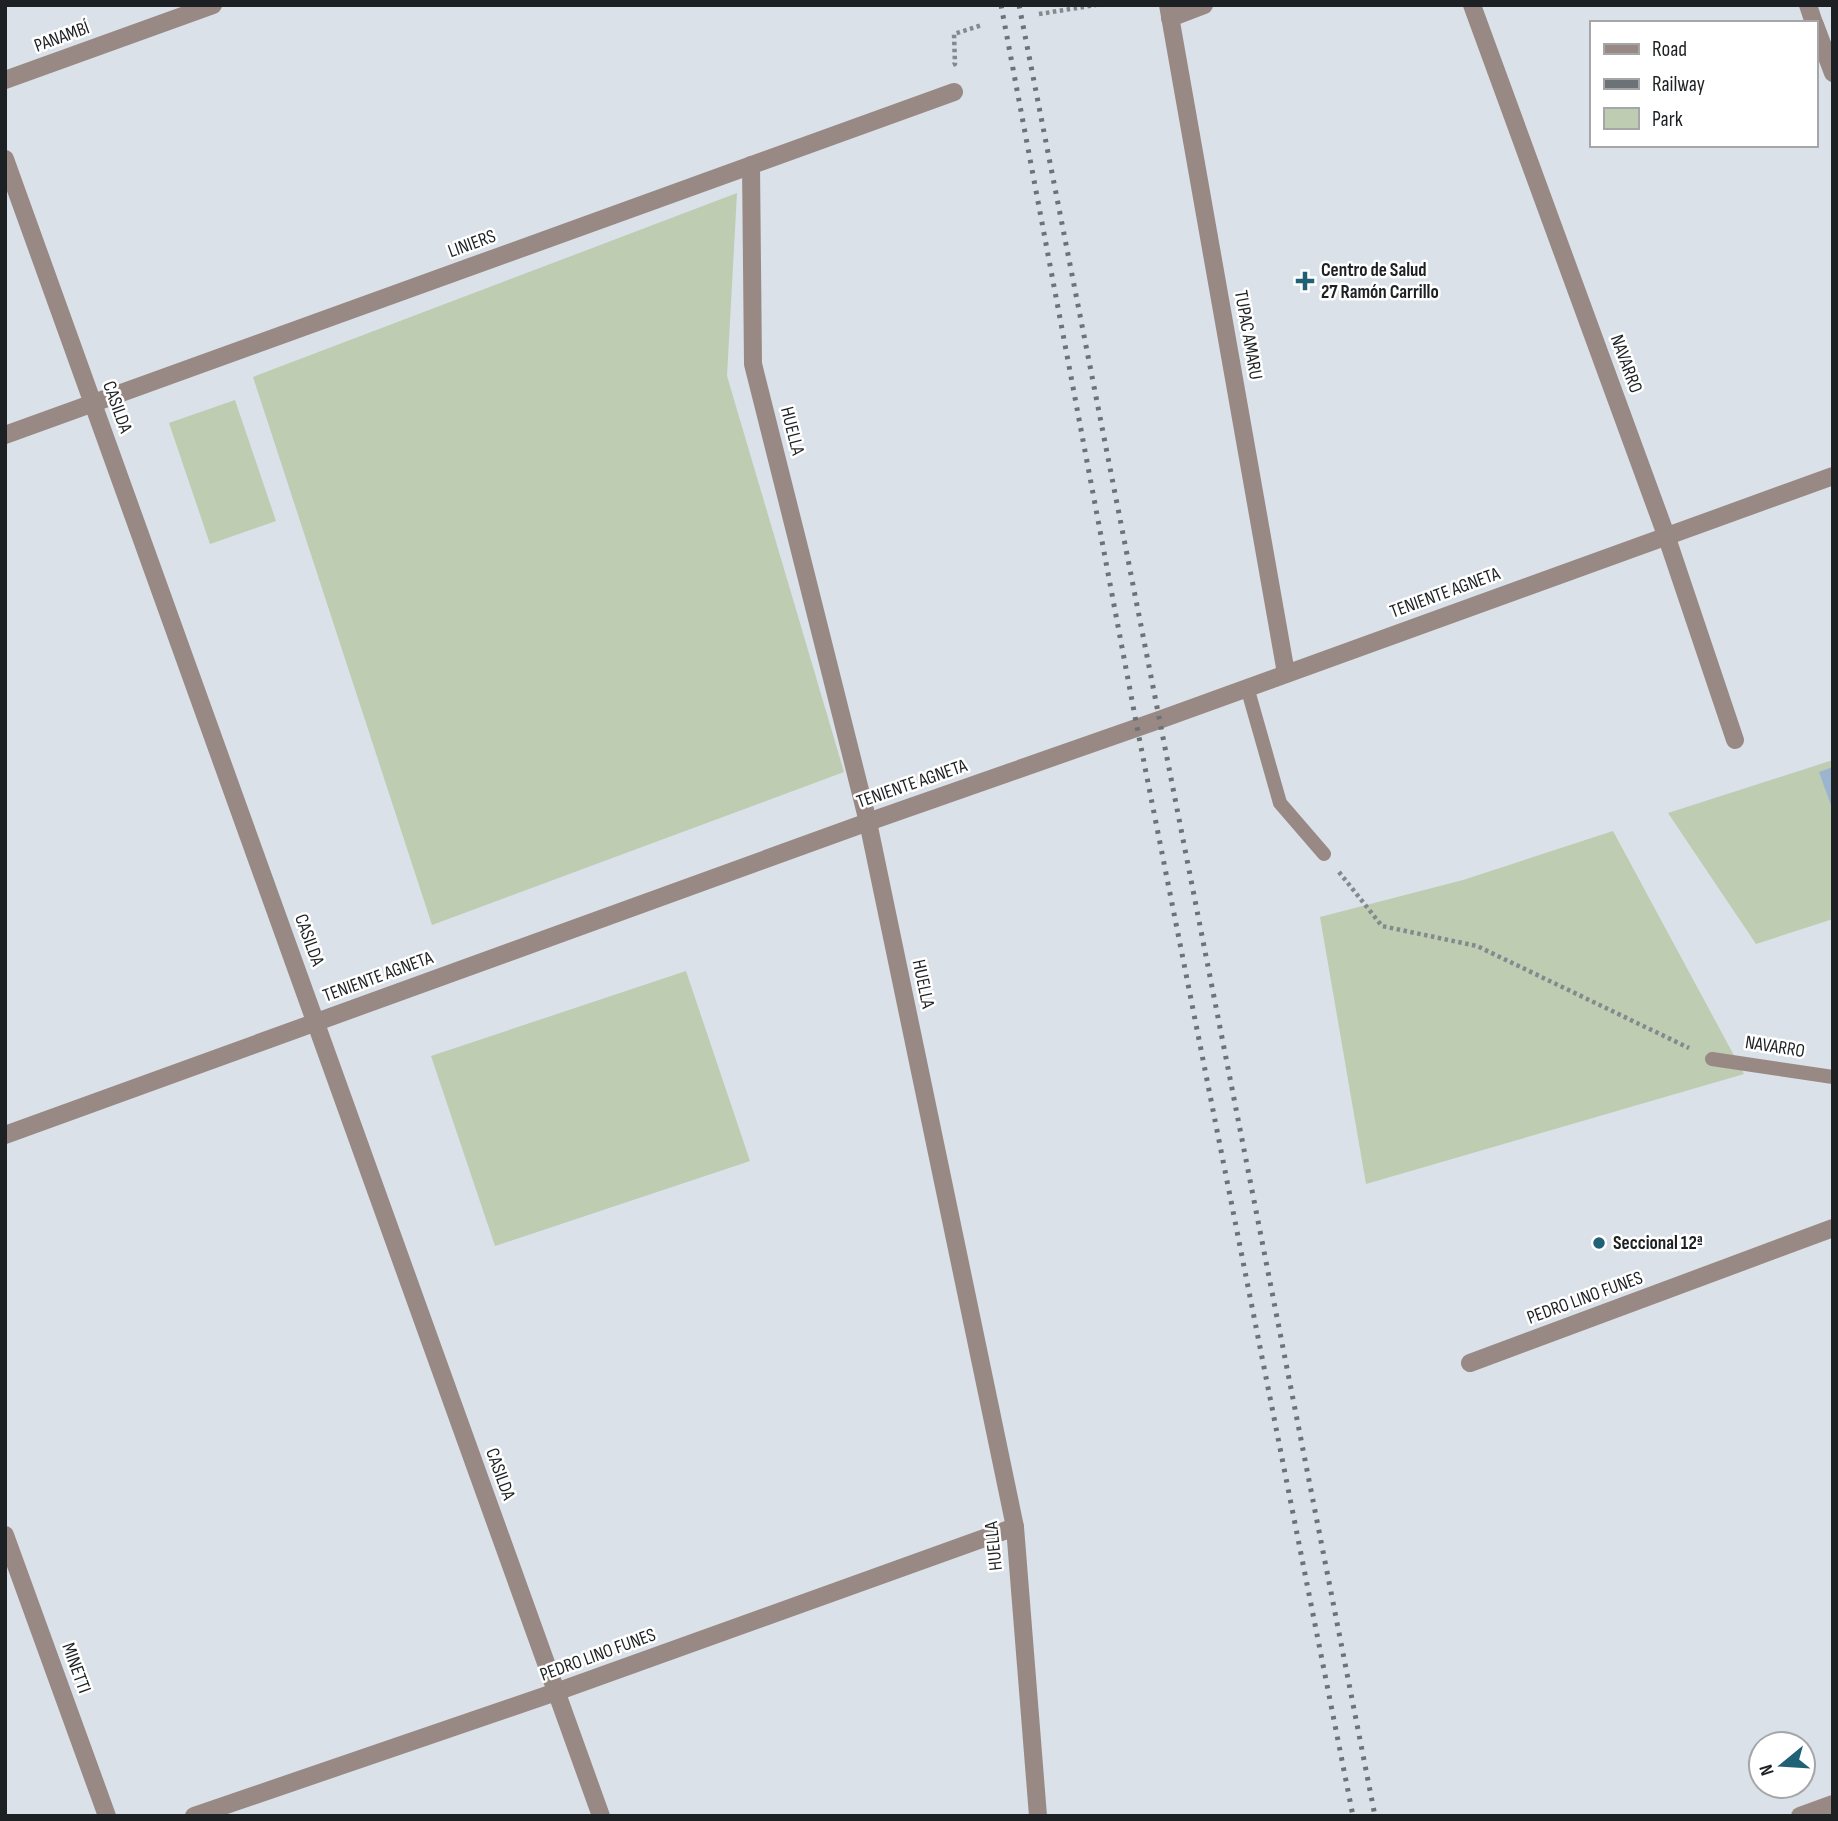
<svg xmlns="http://www.w3.org/2000/svg" width="1838" height="1821" font-family="'Sofia Sans Condensed',sans-serif">
<rect width="100%" height="100%" fill="#dae1e8"/>
<g fill="#beccb1">
<path d="M 737,193 L 727,376 L 844,772 L 432,925 L 253,377 Z"/>
<path d="M 235,400 L 276,521 L 210,544 L 169,423 Z"/>
<path d="M 1833,760 L 1833,919 L 1756,944 L 1668,813 Z"/>
<path d="M 1613,831 L 1744,1074 L 1366,1184 L 1320,917 L 1463,880 Z"/>
<path d="M 686,971 L 750,1161 L 495,1246 L 431,1056 Z"/>
</g>
<path fill="#9bb4cf" d="M 1833,767 L 1833,811 L 1819,772 Z"/>
<g fill="none" stroke-linecap="round" stroke-linejoin="round">
<g stroke="#84898e" stroke-width="4.5" stroke-dasharray="3.5 3.5" stroke-linecap="butt">
<path d="M 1039,14 L 1096,5"/>
<path d="M 953,65 L 955,64 L 954,34 L 982,25"/>
<path d="M 1339,872 L 1382,926 L 1477,946 L 1689,1048"/>
</g>
<g stroke="#998984" stroke-width="14">
<path d="M 1247,687 L 1280,803 L 1324,854"/>
<path d="M 1712,1059 L 1833,1077"/>
</g>
<path stroke="#998984" stroke-width="18" d="M 868,822 L 1015,1527 L 1038,1816"/>
<g stroke="#998984" stroke-width="18">
<path d="M 1168,5 L 1286,673"/>
<path d="M 1472,5 L 1666,535 L 1735,740"/>
<path d="M 1808,5 L 1814,23"/>
<path d="M 1170,18 L 1204,5"/>
<path d="M 1815,25 L 1833,73"/>
<path d="M 5,80 L 213,5"/>
<path d="M 5,159 L 601,1816"/>
<path d="M 751,165 L 753,364 L 868,822"/>
<path d="M 5,435 L 954,92"/>
<path d="M 5,1135 L 868,822 L 1159,720 L 1833,476"/>
<path d="M 1470,1363 L 1833,1228"/>
<path d="M 5,1535 L 107,1816"/>
<path d="M 194,1816 L 556,1692 L 1015,1527"/>
<path d="M 1800,1816 L 1833,1804"/>
</g>
<g stroke="#6d7276" stroke-width="5" stroke-dasharray="3.5 7" stroke-linecap="butt">
<path d="M 1001,5 L 1137,727 L 1353,1816"/>
<path d="M 1019,5 L 1375,1816"/>
</g>
</g>
<g fill="#206175" stroke="#fff" stroke-width="2.5">
<path d="M1301.5 270.5h7v7h7v7h-7v7h-7v-7h-7v-7h7z"/>
<circle cx="1599" cy="1243" r="7"/>
</g>
<g text-anchor="middle" dominant-baseline="central" stroke-width="5" stroke-linejoin="round" paint-order="stroke">
<g font-size="19" fill="#1e2123" stroke="#fff">
<text transform="translate(62 37) rotate(-20)">PANAMBÍ</text>
<text transform="translate(472 244) rotate(-20)">LINIERS</text>
<text transform="translate(1248 335) rotate(80)">TUPAC AMARU</text>
<text transform="translate(1626 364) rotate(70)">NAVARRO</text>
<text transform="translate(117 407) rotate(70)">CASILDA</text>
<text transform="translate(792 431) rotate(76)">HUELLA</text>
<text transform="translate(1445 593) rotate(-20)">TENIENTE AGNETA</text>
<text transform="translate(912 784) rotate(-19)">TENIENTE AGNETA</text>
<text transform="translate(309 940) rotate(70)">CASILDA</text>
<text transform="translate(378 977) rotate(-20)">TENIENTE AGNETA</text>
<text transform="translate(923 984) rotate(78)">HUELLA</text>
<text transform="translate(1775 1047) rotate(9)">NAVARRO</text>
<text transform="translate(1585 1298) rotate(-20)">PEDRO LINO FUNES</text>
<text transform="translate(500 1474) rotate(70)">CASILDA</text>
<text transform="translate(994 1546) rotate(-96)">HUELLA</text>
<text transform="translate(598 1655) rotate(-20)">PEDRO LINO FUNES</text>
<text transform="translate(76 1668) rotate(70)">MINETTI</text>
</g>
<g font-size="19" font-weight="bold" fill="#1e2123" stroke="#fff" text-anchor="start">
<text x="1321" y="270">Centro de Salud<tspan x="1321" dy="22">27 Ramón Carrillo</tspan></text>
<text x="1613" y="1243">Seccional 12ª</text>
</g>
</g>
<rect width="1838" height="1821" fill="none" stroke="#1e2123" stroke-width="14"/>
<rect x="1590" y="21" width="228" height="126" fill="#ffffff" stroke="#a5a6a7" stroke-width="2"/>
<rect x="1604" y="44" width="35" height="10" fill="#998984" stroke="#a5a6a7" stroke-width="2"/>
<text x="1652" y="56" font-size="21" fill="#1e2123">Road</text>
<rect x="1604" y="79" width="35" height="10" fill="#6d7276" stroke="#a5a6a7" stroke-width="2"/>
<text x="1652" y="91" font-size="21" fill="#1e2123">Railway</text>
<rect x="1604" y="108" width="35" height="21" fill="#beccb1" stroke="#a5a6a7" stroke-width="2"/>
<text x="1652" y="126" font-size="21" fill="#1e2123">Park</text>
<g transform="translate(1782 1765) rotate(252)"><circle r="33" fill="#ffffff" stroke="#a5a6a7" stroke-width="2"/>
<path d="M0-5L12 26L0 18L-12 26Z" fill="#206175"/>
<text y="-10" font-size="19" font-weight="bold" text-anchor="middle" fill="#1e2123">N</text>
</g>
</svg>
